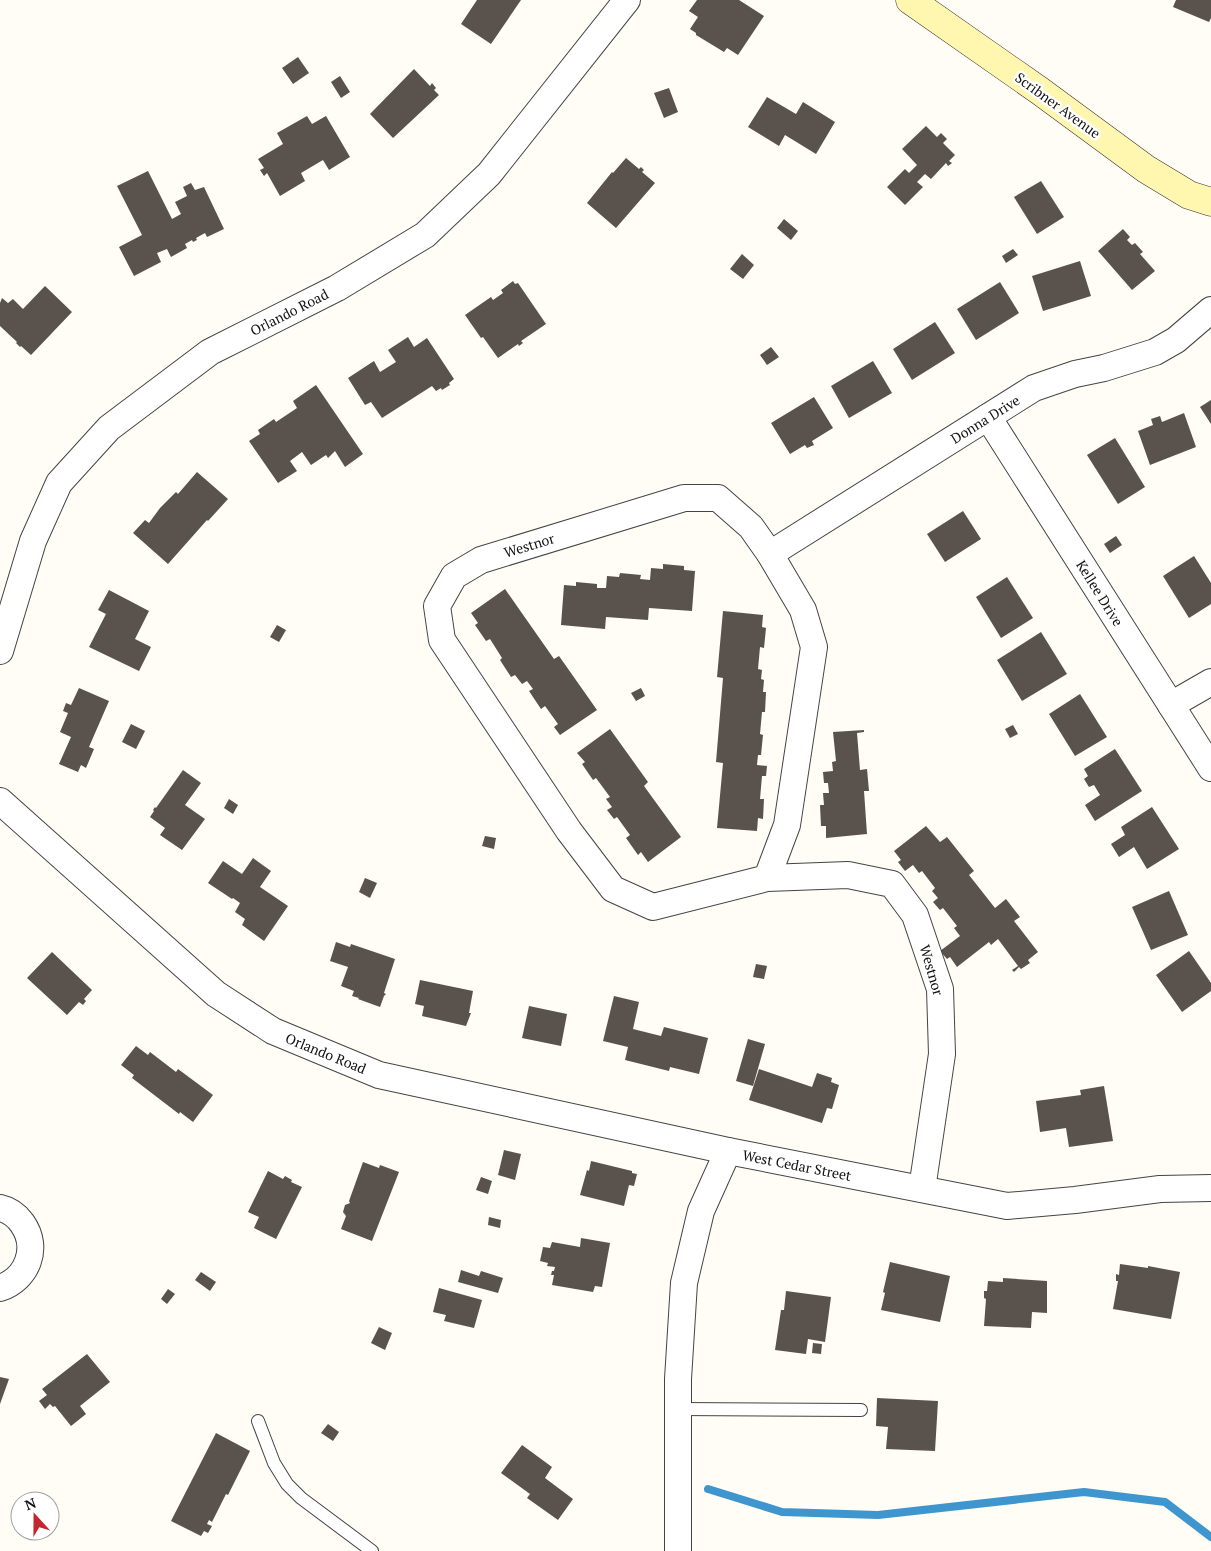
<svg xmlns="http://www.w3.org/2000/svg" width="1211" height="1551" font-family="'PT Serif',serif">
<rect width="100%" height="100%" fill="#fffdf5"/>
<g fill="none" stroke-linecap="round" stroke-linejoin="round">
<path stroke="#3f96cf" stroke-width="8" d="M 708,1489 L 782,1512 L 878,1515 L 1084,1492 L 1165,1502 L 1211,1537"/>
</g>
<g fill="#5a524d">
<path d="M 477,0 L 521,0 L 491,44 L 461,24 Z"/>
<path d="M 697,0 L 739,0 L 764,16 L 738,55 L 727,48 L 724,52 L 696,35 L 696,33 L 690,29 L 698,17 L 689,11 Z"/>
<path d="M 1176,0 L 1211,0 L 1211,18 L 1209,22 L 1173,7 Z"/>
<path d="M 298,57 L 309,73 L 293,84 L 282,68 Z"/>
<path d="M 414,69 L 430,86 L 432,83 L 436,88 L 434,90 L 439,95 L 393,138 L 370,114 Z"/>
<path d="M 340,76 L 350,92 L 341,98 L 331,82 Z"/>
<path d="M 669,88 L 678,112 L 664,118 L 654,93 Z"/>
<path d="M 767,97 L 796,114 L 803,102 L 835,122 L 816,154 L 785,135 L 779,146 L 748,127 Z"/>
<path d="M 307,116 L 312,124 L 326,116 L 350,157 L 329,170 L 323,160 L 301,173 L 305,181 L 280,196 L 267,173 L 264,176 L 260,170 L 264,168 L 258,159 L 283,144 L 277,133 Z"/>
<path d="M 926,126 L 937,137 L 941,133 L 947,139 L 943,143 L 955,155 L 949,161 L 952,163 L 948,166 L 946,163 L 931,179 L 925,174 L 917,182 L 923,187 L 905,205 L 887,187 L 905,169 L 909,173 L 917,165 L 902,149 Z"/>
<path d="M 626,158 L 639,169 L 641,167 L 644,170 L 642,172 L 655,183 L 616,228 L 587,203 L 612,172 L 613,173 Z"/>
<path d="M 148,171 L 172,219 L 181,214 L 175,202 L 187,196 L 183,187 L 191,183 L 195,190 L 204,187 L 224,229 L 207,237 L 205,233 L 196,238 L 197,240 L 193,242 L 192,240 L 185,244 L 187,248 L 171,257 L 167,249 L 157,253 L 161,262 L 134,276 L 119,247 L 142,235 L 117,186 Z"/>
<path d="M 1041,181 L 1064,217 L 1037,234 L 1014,197 Z"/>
<path d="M 784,219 L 798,231 L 791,240 L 777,228 Z"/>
<path d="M 1123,229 L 1130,237 L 1127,240 L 1132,245 L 1135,243 L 1143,252 L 1140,254 L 1155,271 L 1132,290 L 1098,251 Z"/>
<path d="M 1013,249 L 1018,255 L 1006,263 L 1002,256 Z"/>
<path d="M 742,254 L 754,265 L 743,279 L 730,269 Z"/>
<path d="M 1080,261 L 1091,296 L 1043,311 L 1032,276 Z"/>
<path d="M 513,281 L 515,284 L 518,283 L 546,324 L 521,341 L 523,343 L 519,346 L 518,344 L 498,358 L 483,337 L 481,338 L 465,315 L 491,297 L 493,300 L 503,293 L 501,290 Z"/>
<path d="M 1000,282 L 1019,313 L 976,340 L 957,309 Z"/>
<path d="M 45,286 L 72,312 L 31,355 L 21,346 L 20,347 L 16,343 L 17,342 L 0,326 L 0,303 L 2,298 L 8,303 L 13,299 L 23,309 Z"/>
<path d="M 935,322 L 955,353 L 912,380 L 893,349 Z"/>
<path d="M 408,337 L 414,347 L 427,338 L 454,379 L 449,383 L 450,385 L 442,390 L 441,388 L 436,391 L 432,386 L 382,418 L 371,402 L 365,405 L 348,378 L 374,361 L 380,372 L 396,362 L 388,350 Z"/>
<path d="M 771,347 L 779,357 L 767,365 L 760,355 Z"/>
<path d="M 873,361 L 892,393 L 849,418 L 831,386 Z"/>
<path d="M 316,385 L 363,454 L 345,467 L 335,451 L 328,458 L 326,455 L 311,465 L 302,452 L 290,461 L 297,471 L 278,483 L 249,441 L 260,434 L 258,430 L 274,419 L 276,422 L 297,408 L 293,401 Z"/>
<path d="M 814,397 L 833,428 L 812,441 L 814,445 L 807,448 L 805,445 L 790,454 L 771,423 Z"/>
<path d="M 1211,400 L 1211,424 L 1200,407 Z"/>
<path d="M 1184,413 L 1196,447 L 1150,465 L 1138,431 L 1153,425 L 1151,419 L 1160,416 L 1162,422 Z"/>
<path d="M 1115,438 L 1145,487 L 1118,504 L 1087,455 Z"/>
<path d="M 197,472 L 228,499 L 208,521 L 207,520 L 168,564 L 133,533 L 145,520 L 149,523 L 160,508 L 176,492 L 178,494 Z"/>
<path d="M 963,511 L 981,539 L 945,562 L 927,534 Z"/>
<path d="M 1116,536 L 1122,545 L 1110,553 L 1104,544 Z"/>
<path d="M 1194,556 L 1211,583 L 1211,604 L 1189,618 L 1163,576 Z"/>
<path d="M 663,564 L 684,566 L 684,570 L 695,571 L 692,611 L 649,608 L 648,620 L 606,617 L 605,629 L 561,625 L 564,585 L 576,586 L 576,582 L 597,584 L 597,588 L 606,588 L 607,576 L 619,577 L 620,573 L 641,575 L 640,579 L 650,580 L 651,568 L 663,569 Z"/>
<path d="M 1007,577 L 1033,618 L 1001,638 L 976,597 Z"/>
<path d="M 505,589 L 554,659 L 559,656 L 597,710 L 560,735 L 554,727 L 558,724 L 545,706 L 541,709 L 529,691 L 533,689 L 527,681 L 522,684 L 515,675 L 511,677 L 500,660 L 502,658 L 490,639 L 486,641 L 475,625 L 478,623 L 471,613 Z"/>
<path d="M 109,590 L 149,611 L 135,639 L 151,647 L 139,671 L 89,647 L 106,614 L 98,610 Z"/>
<path d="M 723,611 L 763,615 L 762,627 L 766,628 L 764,648 L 760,647 L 758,669 L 762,670 L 761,679 L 764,680 L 763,692 L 766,692 L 765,712 L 762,712 L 760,734 L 763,735 L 761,755 L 758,755 L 757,765 L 767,766 L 766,776 L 762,776 L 760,799 L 764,799 L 763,819 L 758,818 L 757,831 L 717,828 L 723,763 L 716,762 L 723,678 L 717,677 Z"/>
<path d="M 277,625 L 286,630 L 279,642 L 270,637 Z"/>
<path d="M 1041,632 L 1067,674 L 1022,701 L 997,660 Z"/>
<path d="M 79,688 L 109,701 L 89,747 L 94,749 L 86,768 L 81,765 L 78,772 L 59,764 L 71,737 L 60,732 L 68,713 L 63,711 L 66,703 L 71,705 Z"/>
<path d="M 641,688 L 645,696 L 636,701 L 631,693 Z"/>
<path d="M 1080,694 L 1107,737 L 1075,756 L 1049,714 Z"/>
<path d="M 131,724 L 145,731 L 136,749 L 122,742 Z"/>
<path d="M 1013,725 L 1018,734 L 1010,738 L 1005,729 Z"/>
<path d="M 610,729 L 648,782 L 644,786 L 681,837 L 648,862 L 641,852 L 638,855 L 626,838 L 630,835 L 617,817 L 614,819 L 607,810 L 612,807 L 606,799 L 610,797 L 596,778 L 593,780 L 582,764 L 585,762 L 577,753 Z"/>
<path d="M 864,730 L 864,732 L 857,733 L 860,770 L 867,769 L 869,791 L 864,791 L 867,834 L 826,838 L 826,826 L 821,826 L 820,805 L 824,805 L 823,793 L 829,793 L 828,783 L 824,783 L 823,772 L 833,771 L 832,762 L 836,761 L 833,732 Z"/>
<path d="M 1115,749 L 1142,791 L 1095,821 L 1085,805 L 1100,795 L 1094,785 L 1089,787 L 1084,779 L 1088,776 L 1084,769 Z"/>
<path d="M 183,770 L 201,783 L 185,805 L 205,819 L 182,850 L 160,835 L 165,828 L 150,817 L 154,811 L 153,810 L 155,807 L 156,808 Z"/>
<path d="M 229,799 L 238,805 L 233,814 L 224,808 Z"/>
<path d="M 1152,807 L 1179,849 L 1147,869 L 1134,847 L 1119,857 L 1111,844 L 1125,835 L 1121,827 Z"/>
<path d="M 926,826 L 940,842 L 947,837 L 974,871 L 969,875 L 995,908 L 1006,899 L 1020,917 L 1014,921 L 1038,952 L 1028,960 L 1030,963 L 1021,969 L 1019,967 L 1014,972 L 1012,970 L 1018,966 L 998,939 L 991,945 L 989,942 L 957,967 L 950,957 L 947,959 L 940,951 L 960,936 L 954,928 L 957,926 L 943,908 L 940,910 L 933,902 L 938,898 L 932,891 L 935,888 L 922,871 L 919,873 L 913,865 L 905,871 L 898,862 L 901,860 L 894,851 Z"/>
<path d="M 485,836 L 496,838 L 494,849 L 482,846 Z"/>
<path d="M 253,858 L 271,871 L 260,887 L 288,906 L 264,941 L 242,925 L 245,919 L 235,912 L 240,903 L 233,898 L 232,899 L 208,883 L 223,861 L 242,874 Z"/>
<path d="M 365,878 L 377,883 L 370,898 L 359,892 Z"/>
<path d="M 1169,891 L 1188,935 L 1151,950 L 1132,907 Z"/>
<path d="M 336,942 L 350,947 L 351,944 L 395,959 L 384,993 L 386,994 L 384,996 L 380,1007 L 358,999 L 359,998 L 352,996 L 354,991 L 341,986 L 348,967 L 330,961 Z"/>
<path d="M 1189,951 L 1211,983 L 1211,991 L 1182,1012 L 1156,975 Z"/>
<path d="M 52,952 L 92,990 L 84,999 L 86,1001 L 83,1005 L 79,1002 L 67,1015 L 27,978 Z"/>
<path d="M 756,964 L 767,966 L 764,979 L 753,977 Z"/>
<path d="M 420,980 L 473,991 L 469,1013 L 471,1013 L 466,1026 L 422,1016 L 424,1006 L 415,1004 Z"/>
<path d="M 614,996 L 639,1002 L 633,1029 L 661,1036 L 664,1027 L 708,1038 L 699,1074 L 670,1067 L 669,1071 L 625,1060 L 628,1047 L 603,1041 Z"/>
<path d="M 529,1006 L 567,1014 L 561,1046 L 522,1038 Z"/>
<path d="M 748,1039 L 765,1044 L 753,1086 L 736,1081 Z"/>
<path d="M 136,1046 L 148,1055 L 150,1052 L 176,1072 L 178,1069 L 213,1095 L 193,1122 L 180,1112 L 179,1114 L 132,1078 L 134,1075 L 121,1065 Z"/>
<path d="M 759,1069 L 812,1087 L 817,1073 L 832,1078 L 831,1082 L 839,1085 L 832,1109 L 827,1108 L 822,1123 L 749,1100 Z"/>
<path d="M 1104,1086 L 1113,1141 L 1069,1147 L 1066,1128 L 1040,1132 L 1036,1101 L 1081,1095 L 1080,1090 Z"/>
<path d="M 504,1150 L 521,1154 L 515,1180 L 498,1175 Z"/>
<path d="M 591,1161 L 632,1171 L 632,1173 L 637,1174 L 634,1186 L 629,1185 L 624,1206 L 580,1195 L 587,1170 L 589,1171 Z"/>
<path d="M 363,1162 L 379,1168 L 380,1165 L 399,1172 L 372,1241 L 341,1229 L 346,1216 L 343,1212 L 345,1205 L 350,1203 L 349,1201 Z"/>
<path d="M 268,1171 L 283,1179 L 285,1176 L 292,1180 L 291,1182 L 302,1187 L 276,1239 L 254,1228 L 259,1217 L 248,1212 Z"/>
<path d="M 481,1177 L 492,1181 L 488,1194 L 476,1190 Z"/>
<path d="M 489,1217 L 501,1220 L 500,1228 L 488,1225 Z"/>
<path d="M 581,1238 L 610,1243 L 602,1287 L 595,1286 L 593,1292 L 552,1285 L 554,1275 L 551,1275 L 552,1271 L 554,1271 L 555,1267 L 547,1266 L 548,1263 L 540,1261 L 543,1247 L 550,1248 L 552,1242 L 580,1247 Z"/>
<path d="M 890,1262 L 950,1276 L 940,1322 L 881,1310 L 885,1293 L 883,1292 Z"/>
<path d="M 1120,1264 L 1148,1268 L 1148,1266 L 1180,1272 L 1171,1319 L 1113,1309 L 1118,1281 L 1116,1281 L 1116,1274 L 1119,1275 Z"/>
<path d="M 461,1270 L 479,1276 L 481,1271 L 503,1278 L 498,1293 L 458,1282 Z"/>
<path d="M 201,1272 L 216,1282 L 210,1291 L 195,1280 Z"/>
<path d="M 1003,1278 L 1047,1281 L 1047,1313 L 1032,1312 L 1031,1328 L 984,1326 L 986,1299 L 984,1298 L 984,1291 L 987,1291 L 988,1281 L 1003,1282 Z"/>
<path d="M 439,1288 L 482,1300 L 474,1328 L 444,1321 L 446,1315 L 433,1312 Z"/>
<path d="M 168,1289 L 175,1294 L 167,1304 L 161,1299 Z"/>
<path d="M 786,1291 L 831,1297 L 825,1342 L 808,1339 L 806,1354 L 775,1350 L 781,1310 L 784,1310 Z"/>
<path d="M 379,1327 L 392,1333 L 385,1350 L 371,1343 Z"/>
<path d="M 813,1343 L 822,1344 L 821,1354 L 812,1353 Z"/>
<path d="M 87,1354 L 110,1382 L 80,1406 L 86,1414 L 71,1426 L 55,1406 L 53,1407 L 50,1404 L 45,1409 L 39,1401 L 47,1395 L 42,1389 Z"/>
<path d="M 0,1377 L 9,1379 L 0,1404 Z"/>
<path d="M 877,1398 L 938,1401 L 935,1451 L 886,1449 L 888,1427 L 876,1426 Z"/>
<path d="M 328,1424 L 339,1432 L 333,1441 L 321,1433 Z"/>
<path d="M 216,1433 L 250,1451 L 228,1495 L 226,1494 L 212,1522 L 209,1520 L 207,1524 L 212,1526 L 208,1533 L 204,1531 L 201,1536 L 171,1521 Z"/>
<path d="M 522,1445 L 552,1467 L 545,1478 L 573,1499 L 558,1520 L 527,1498 L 530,1494 L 501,1473 Z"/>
</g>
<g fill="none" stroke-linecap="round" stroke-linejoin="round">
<g stroke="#444" stroke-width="14">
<g id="lane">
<path d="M 678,1409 L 861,1410"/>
<path d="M 258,1421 L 274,1463 L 287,1484 L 301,1498 L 372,1551"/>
</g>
</g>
<g stroke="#444" stroke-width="28">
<g id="street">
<path d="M 988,417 L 1211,768"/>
<path d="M 770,554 L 1034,388 L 1075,374 L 1104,368 L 1155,352 L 1176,340 L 1211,310"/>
<path d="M 0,651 L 33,541 L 59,483 L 109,428 L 210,352 L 337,288 L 425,235 L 489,174 L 627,0"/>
<path d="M 1171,705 L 1211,682"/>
<path d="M 0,801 L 216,994 L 273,1031 L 379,1075 L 728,1151 L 1007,1206 L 1075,1200 L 1160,1189 L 1211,1188"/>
<path d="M 767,878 L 787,825 L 814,647 L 803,610 L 770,554 L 751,527 L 718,498 L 684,498 L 481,560 L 454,576 L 437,606 L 442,640 L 569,831 L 613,889 L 653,907 L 767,878 L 848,875 L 892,884 L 915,915 L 940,989 L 942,1054 L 922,1189"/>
<path d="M 0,1208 C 9,1210 17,1216 22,1223 C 40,1248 27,1279 0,1288"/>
<path d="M 678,1551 L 678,1379 L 684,1283 L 701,1211 L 728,1151"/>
</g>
</g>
<g stroke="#333" stroke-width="29">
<path id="secondary" d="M 910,0 L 1040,91 L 1146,169 L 1189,195 L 1211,202"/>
</g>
<use href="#lane" stroke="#fff" stroke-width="12"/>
<use href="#street" stroke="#fff" stroke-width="26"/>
<use href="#secondary" stroke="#fff6b0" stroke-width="28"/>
</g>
<g text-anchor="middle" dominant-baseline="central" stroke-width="5" stroke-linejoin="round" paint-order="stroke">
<g font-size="14" fill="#111" stroke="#fff">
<text transform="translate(1058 105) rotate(36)">Scribner Avenue</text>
<text transform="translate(289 312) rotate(-27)">Orlando Road</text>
<text transform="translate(985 419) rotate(-32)">Donna Drive</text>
<text transform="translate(529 545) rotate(-17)">Westnor</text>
<text transform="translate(1100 593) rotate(58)">Kellee Drive</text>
<text transform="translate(932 970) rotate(74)">Westnor</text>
<text transform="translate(326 1053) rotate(22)">Orlando Road</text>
<text transform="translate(797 1165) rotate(11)">West Cedar Street</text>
</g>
</g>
<g transform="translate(35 1516) rotate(339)"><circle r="24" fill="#ffffff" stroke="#a0a0a0"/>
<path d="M0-4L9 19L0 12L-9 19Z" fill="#c4262e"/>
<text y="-8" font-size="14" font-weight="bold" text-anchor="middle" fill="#111111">N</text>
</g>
</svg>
